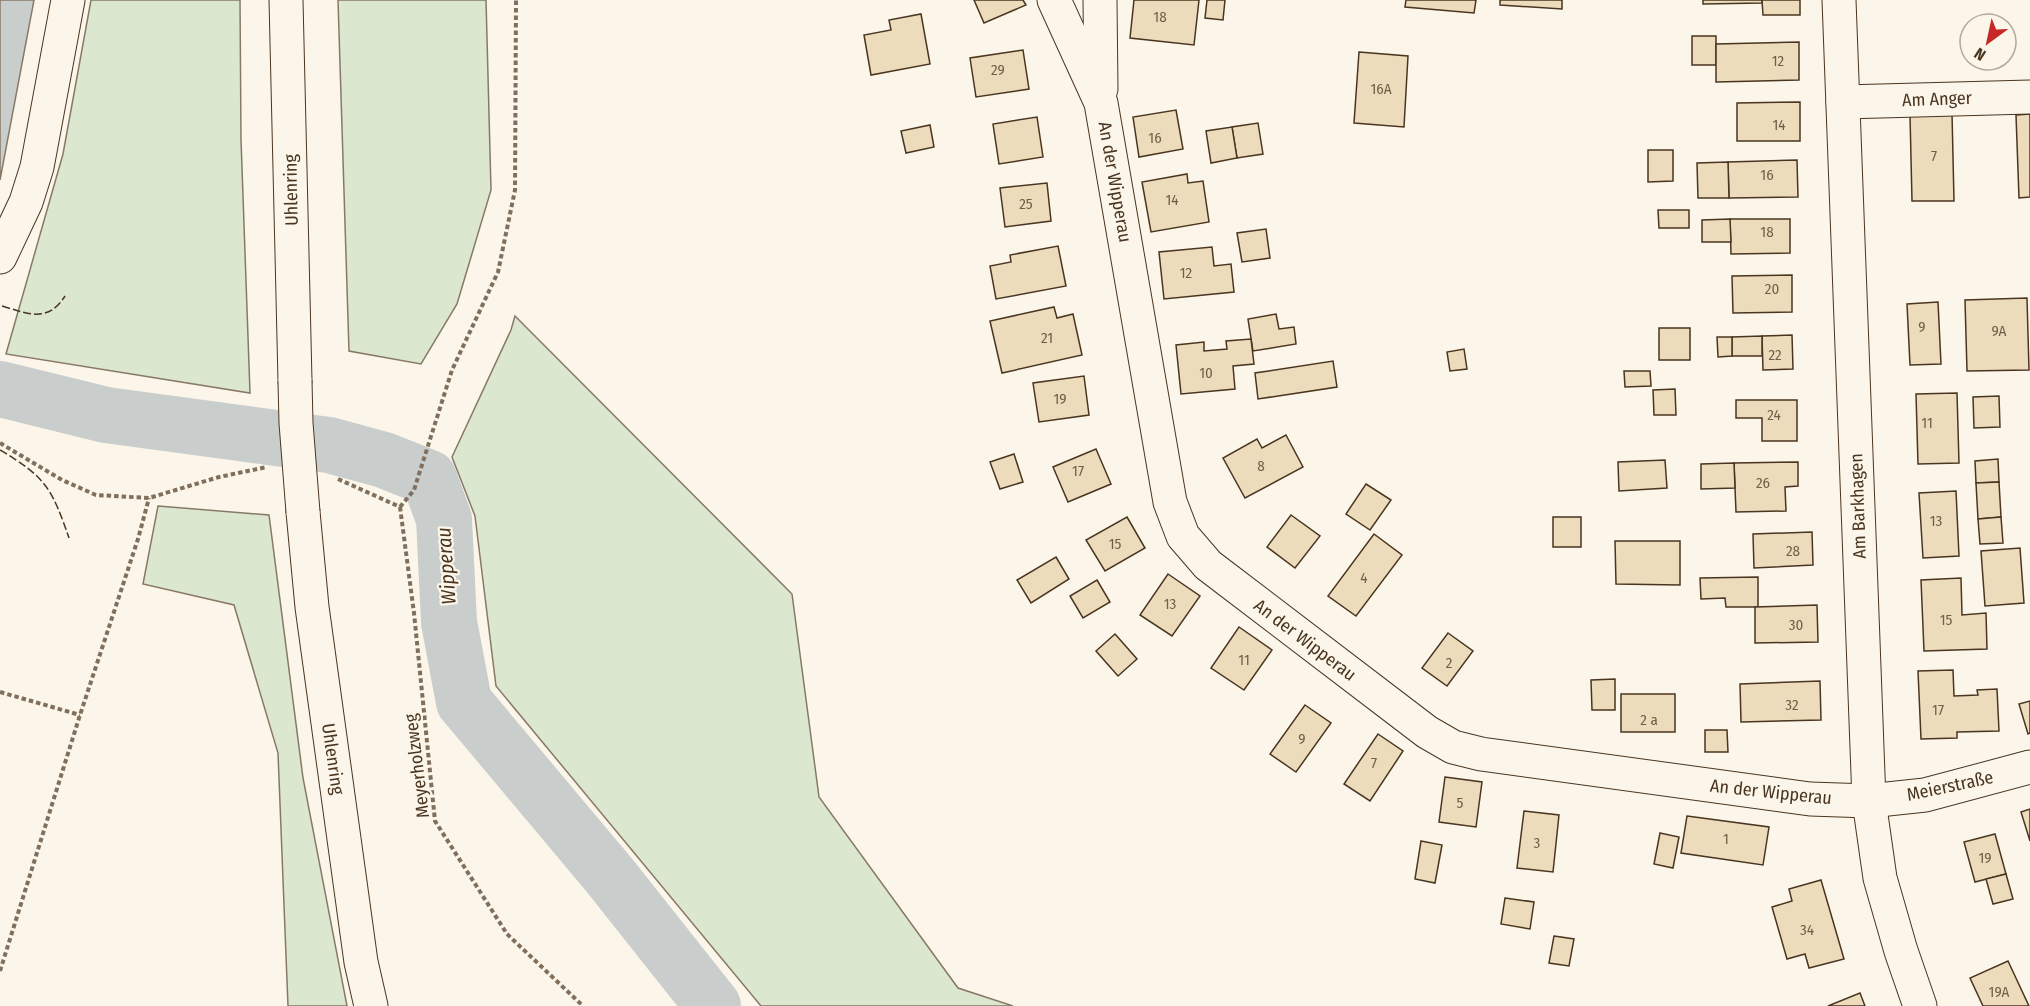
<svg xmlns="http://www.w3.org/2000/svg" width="2030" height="1006" font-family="'Fira Sans Condensed',sans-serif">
<rect width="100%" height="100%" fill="#fbf6e9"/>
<g fill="#dce7d0" stroke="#887966" stroke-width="1.5">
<path d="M 91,0 L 240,0 L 241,140 L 250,393 L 6,354 L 63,154 Z"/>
<path d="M 338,0 L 486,0 L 491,190 L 457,304 L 421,364 L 349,351 Z"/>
<path d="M 515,316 L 792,594 L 819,797 L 958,988 L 1013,1006 L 761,1006 L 496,686 L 475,516 L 452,457 L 511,330 Z"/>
<path d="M 158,506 L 269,515 L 303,778 L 347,1006 L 288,1006 L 278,753 L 234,605 L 143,584 Z"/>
</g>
<path fill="#c9cecd" stroke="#887966" stroke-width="1.5" d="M 0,0 L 34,0 L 0,180 Z"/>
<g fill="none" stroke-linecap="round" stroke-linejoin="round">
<path stroke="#c9cecd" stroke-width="56" d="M 0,389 L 106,415 L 329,445 L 384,460 L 429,478 L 444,519 L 449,622 L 464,702 L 610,876 L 713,1006"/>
</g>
<g fill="#ecdcbc" stroke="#4a3520" stroke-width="1.5">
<path d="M 974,0 L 1023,0 L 1026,5 L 984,23 Z"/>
<path d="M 1134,0 L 1199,0 L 1194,45 L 1130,38 Z"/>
<path d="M 1207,0 L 1225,0 L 1223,20 L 1205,18 Z"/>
<path d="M 1406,0 L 1476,0 L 1474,13 L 1405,7 Z"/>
<path d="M 1500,0 L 1562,0 L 1562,9 L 1500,5 Z"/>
<path d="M 1703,0 L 1762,0 L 1762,3 L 1703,4 Z"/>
<path d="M 1762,0 L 1800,0 L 1800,15 L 1763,15 Z"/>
<path d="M 921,14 L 930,64 L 871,75 L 864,35 L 891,30 L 889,20 Z"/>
<rect x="1692" y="36" width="24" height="29"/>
<path d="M 1799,42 L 1799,80 L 1716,82 L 1716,44 Z"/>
<path d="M 1023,50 L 1029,89 L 976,97 L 970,58 Z"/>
<path d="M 1359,52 L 1408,56 L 1404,127 L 1354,123 Z"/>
<path d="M 1800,102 L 1800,141 L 1737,141 L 1737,103 Z"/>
<path d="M 1176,110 L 1183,149 L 1139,157 L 1133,117 Z"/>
<path d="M 1952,113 L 1954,201 L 1912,201 L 1910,115 Z"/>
<path d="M 2030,114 L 2030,197 L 2019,198 L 2016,115 Z"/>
<path d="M 1037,117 L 1043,157 L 999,164 L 993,124 Z"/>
<path d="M 1258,123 L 1263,154 L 1237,158 L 1232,127 Z"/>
<path d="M 930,125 L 934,147 L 906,153 L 901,131 Z"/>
<path d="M 1232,127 L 1237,158 L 1211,163 L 1206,131 Z"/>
<path d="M 1648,150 L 1673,150 L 1673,181 L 1648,182 Z"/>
<path d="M 1797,160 L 1798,197 L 1729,198 L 1728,162 Z"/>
<path d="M 1728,162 L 1729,198 L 1698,198 L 1697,163 Z"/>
<path d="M 1187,174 L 1188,183 L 1203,181 L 1209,222 L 1151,232 L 1142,182 Z"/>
<path d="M 1047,183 L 1051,221 L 1005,227 L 1000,188 Z"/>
<path d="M 1658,210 L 1689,210 L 1689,228 L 1659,228 Z"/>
<path d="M 1730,219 L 1790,219 L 1790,253 L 1731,254 Z"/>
<path d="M 1730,219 L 1731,242 L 1702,242 L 1702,220 Z"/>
<path d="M 1266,229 L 1270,258 L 1242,262 L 1237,233 Z"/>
<path d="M 1058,246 L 1066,286 L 996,299 L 990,266 L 1011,262 L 1010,255 Z"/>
<path d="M 1212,247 L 1214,266 L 1231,264 L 1234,292 L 1164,299 L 1159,252 Z"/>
<path d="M 1792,275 L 1792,312 L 1733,313 L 1732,276 Z"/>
<path d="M 2027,298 L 2029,370 L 1967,371 L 1965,300 Z"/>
<path d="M 1938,302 L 1941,364 L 1910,365 L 1907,304 Z"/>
<path d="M 1054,307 L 1057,318 L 1073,314 L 1082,355 L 1002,373 L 990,321 Z"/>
<path d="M 1276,314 L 1279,329 L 1294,327 L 1296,344 L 1253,351 L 1248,319 Z"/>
<rect x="1659" y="328" width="31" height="32"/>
<path d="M 1792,335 L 1793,369 L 1763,370 L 1762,336 Z"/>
<path d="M 1762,336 L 1762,356 L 1732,356 L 1732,337 Z"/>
<path d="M 1717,337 L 1732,337 L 1732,356 L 1718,357 Z"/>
<path d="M 1251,339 L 1254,364 L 1233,366 L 1235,389 L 1181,394 L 1176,345 L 1204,342 L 1204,351 L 1227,349 L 1226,341 Z"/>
<path d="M 1464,349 L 1467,369 L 1450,371 L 1447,352 Z"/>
<path d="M 1333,361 L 1337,387 L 1258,399 L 1255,373 Z"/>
<path d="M 1624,371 L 1650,371 L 1651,386 L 1625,387 Z"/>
<path d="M 1084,376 L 1089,415 L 1039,422 L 1033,383 Z"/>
<path d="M 1675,389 L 1676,415 L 1654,415 L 1653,390 Z"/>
<path d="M 1957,393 L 1959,463 L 1918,464 L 1916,394 Z"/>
<path d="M 1999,396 L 2000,427 L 1974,428 L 1973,397 Z"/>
<path d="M 1736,400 L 1797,400 L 1797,441 L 1762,441 L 1762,418 L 1736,418 Z"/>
<path d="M 1286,435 L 1303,467 L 1245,498 L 1223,458 L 1257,439 L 1262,448 Z"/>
<path d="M 1096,449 L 1111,484 L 1068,502 L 1053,467 Z"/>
<path d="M 1014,454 L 1023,482 L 1000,489 L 990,462 Z"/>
<path d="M 1998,459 L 1999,482 L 1976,483 L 1975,461 Z"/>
<path d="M 1665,460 L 1667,488 L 1619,491 L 1618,462 Z"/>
<path d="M 1798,462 L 1798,486 L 1785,487 L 1786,511 L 1736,512 L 1734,463 Z"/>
<path d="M 1734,463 L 1735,488 L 1701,489 L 1701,464 Z"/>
<path d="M 1999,482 L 2001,517 L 1978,519 L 1976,483 Z"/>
<path d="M 1366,484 L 1391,500 L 1370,530 L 1346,514 Z"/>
<path d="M 1956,491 L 1959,556 L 1923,558 L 1919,493 Z"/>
<path d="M 1291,515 L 1320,536 L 1295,568 L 1267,547 Z"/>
<path d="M 1127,517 L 1145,548 L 1105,571 L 1086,540 Z"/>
<rect x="1553" y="517" width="28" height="30"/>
<path d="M 2001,517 L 2003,543 L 1980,544 L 1978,519 Z"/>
<path d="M 1812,532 L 1813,565 L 1754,568 L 1753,534 Z"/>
<path d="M 1374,534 L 1402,555 L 1356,616 L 1328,596 Z"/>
<path d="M 1615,541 L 1680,541 L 1680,585 L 1616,584 Z"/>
<path d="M 2020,548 L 2024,603 L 1985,606 L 1981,551 Z"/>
<path d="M 1056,557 L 1069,579 L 1031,603 L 1017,580 Z"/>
<path d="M 1168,574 L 1200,596 L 1172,636 L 1140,615 Z"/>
<path d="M 1758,577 L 1758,607 L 1726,607 L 1725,598 L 1701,599 L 1700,578 Z"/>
<path d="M 1961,578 L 1962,615 L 1986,613 L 1987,649 L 1924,651 L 1921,580 Z"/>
<path d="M 1097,580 L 1110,602 L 1083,618 L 1070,596 Z"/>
<path d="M 1817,605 L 1818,642 L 1755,643 L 1755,607 Z"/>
<path d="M 1239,627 L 1272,650 L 1244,690 L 1211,668 Z"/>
<path d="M 1448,633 L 1473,651 L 1447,686 L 1422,668 Z"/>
<path d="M 1115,634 L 1137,659 L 1118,676 L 1096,651 Z"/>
<path d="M 1953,670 L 1954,696 L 1978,695 L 1977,690 L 1997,689 L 1999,731 L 1957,732 L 1957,738 L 1921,739 L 1918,671 Z"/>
<path d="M 1615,679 L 1615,710 L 1592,710 L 1591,680 Z"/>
<path d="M 1820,681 L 1821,720 L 1741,722 L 1740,684 Z"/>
<rect x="1621" y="694" width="54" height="38"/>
<path d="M 2030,701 L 2030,733 L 2028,734 L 2019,704 Z"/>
<path d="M 1305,705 L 1331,723 L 1296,772 L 1270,754 Z"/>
<path d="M 1705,730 L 1727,730 L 1728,752 L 1705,752 Z"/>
<path d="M 1378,734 L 1403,751 L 1370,801 L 1344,784 Z"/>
<path d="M 1445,777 L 1482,782 L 1476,827 L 1439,822 Z"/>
<path d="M 2030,809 L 2030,841 L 2021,812 Z"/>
<path d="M 1524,811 L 1559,815 L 1553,872 L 1517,868 Z"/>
<path d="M 1687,816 L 1769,827 L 1763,865 L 1681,853 Z"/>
<path d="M 1660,833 L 1679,837 L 1673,868 L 1654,864 Z"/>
<path d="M 1995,834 L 2006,874 L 1975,882 L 1964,842 Z"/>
<path d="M 1421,841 L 1442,845 L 1435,883 L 1415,879 Z"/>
<path d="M 2006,874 L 2013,899 L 1993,904 L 1986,879 Z"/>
<path d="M 1821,880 L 1844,959 L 1809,968 L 1805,954 L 1787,959 L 1772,907 L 1792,901 L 1789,889 Z"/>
<path d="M 1505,898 L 1534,902 L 1530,929 L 1501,924 Z"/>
<path d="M 1554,936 L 1574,939 L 1569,966 L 1549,963 Z"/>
<path d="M 2008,961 L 2029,1006 L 1983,1006 L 1970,978 Z"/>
<path d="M 1860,993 L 1865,1006 L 1828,1006 Z"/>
</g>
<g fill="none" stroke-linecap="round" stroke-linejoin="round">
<g stroke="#4a3520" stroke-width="35">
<g id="minor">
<path d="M 1054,0 L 1101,103 L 1170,502 L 1183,536 L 1208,565 L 1427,732 L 1453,747 L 1481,754 L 1810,799 L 1869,801 L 1925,795 L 2030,767"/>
<path d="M 1100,0 L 1101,89"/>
<path d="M 1839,0 L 1869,801 L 1880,878 L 1901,951 L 1920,1006"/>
<path d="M 1843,102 L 2030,97"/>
<path d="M 0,257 L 26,202 L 37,167 L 68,0"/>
</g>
</g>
<g stroke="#4a3520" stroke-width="35">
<g id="highway">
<path d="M 286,0 L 295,381"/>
<path d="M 303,512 L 312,607 L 361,962 L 371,1006"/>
</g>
</g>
<g stroke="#7f6f5c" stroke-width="4" stroke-dasharray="4.5 3" stroke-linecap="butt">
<path d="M 0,443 L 62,480 L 96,495 L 149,498 L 219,477 L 267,467"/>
<path d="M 338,479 L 400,507"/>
<path d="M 400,507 L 414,613 L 435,821 L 507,934 L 583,1006"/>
<path d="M 400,507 L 414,490 L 452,370 L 498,272 L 515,190 L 516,0"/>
<path d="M 0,692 L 80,715"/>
<path d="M 0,971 L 80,715 L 138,539 L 149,498"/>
</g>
<use href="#minor" stroke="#fbf6e9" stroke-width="33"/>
<use href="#highway" stroke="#fbf6e9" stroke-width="33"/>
<g stroke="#4a3520" stroke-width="35" stroke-linecap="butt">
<path id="highway-bridge" d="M 295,381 L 296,423 L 303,512"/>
</g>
<use href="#highway-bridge" stroke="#fbf6e9" stroke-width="33"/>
<g stroke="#4a3520" stroke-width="1.5" stroke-dasharray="8 3" stroke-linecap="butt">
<path d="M 2,306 C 29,314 48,323 65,296"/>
<path d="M 0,450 C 46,477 52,489 69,538"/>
</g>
</g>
<g text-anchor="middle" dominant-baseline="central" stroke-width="4.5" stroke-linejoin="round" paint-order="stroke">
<g font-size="15" fill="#725f47">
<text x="1160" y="17">18</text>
<text x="1778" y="61">12</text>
<text x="998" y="70">29</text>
<text x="1381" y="89">16A</text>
<text x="1779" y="125">14</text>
<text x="1155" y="138">16</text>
<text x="1934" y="156">7</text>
<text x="1767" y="175">16</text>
<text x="1172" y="200">14</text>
<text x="1026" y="204">25</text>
<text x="1767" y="232">18</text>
<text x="1186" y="273">12</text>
<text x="1772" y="289">20</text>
<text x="1922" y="327">9</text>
<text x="1999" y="331">9A</text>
<text x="1047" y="338">21</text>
<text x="1775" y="355">22</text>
<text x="1206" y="373">10</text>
<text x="1060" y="399">19</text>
<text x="1774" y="415">24</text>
<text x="1927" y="423">11</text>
<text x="1261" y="466">8</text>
<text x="1078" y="471">17</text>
<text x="1763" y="483">26</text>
<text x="1936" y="521">13</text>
<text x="1115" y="544">15</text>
<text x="1793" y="551">28</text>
<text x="1364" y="578">4</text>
<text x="1170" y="604">13</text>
<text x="1946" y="620">15</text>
<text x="1796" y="625">30</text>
<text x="1244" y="660">11</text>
<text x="1449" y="663">2</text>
<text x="1792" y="705">32</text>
<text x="1938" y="710">17</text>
<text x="1649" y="720">2 a</text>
<text x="1302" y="739">9</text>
<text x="1374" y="763">7</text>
<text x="1460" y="803">5</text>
<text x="1726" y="839">1</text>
<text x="1537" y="843">3</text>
<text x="1985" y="858">19</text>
<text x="1807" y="930">34</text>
<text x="1999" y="992">19A</text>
</g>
<g font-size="18" fill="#4a3520" stroke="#fbf6e9">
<text transform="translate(1937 99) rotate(-2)">Am Anger</text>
<text transform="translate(1115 182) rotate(80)">An der Wipperau</text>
<text transform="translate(291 190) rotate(-91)">Uhlenring</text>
<text transform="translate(1858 506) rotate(-92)">Am Barkhagen</text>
<text transform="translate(1305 640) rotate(37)">An der Wipperau</text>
<text transform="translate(333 759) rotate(82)">Uhlenring</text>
<text transform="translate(417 766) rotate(-97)">Meyerholzweg</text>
<text transform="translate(1950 786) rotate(-12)">Meierstraße</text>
<text transform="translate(1771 792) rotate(6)">An der Wipperau</text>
</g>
<g font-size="20" font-style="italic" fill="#4a3520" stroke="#fbf6e9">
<text transform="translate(446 566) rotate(-94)">Wipperau</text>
</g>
</g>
<g transform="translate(1988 42) rotate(213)"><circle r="28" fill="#fbf6e9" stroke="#b4a999" stroke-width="1.5"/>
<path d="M0-4.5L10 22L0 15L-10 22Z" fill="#c62828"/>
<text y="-9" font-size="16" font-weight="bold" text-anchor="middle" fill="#4a3520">N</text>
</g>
</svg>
